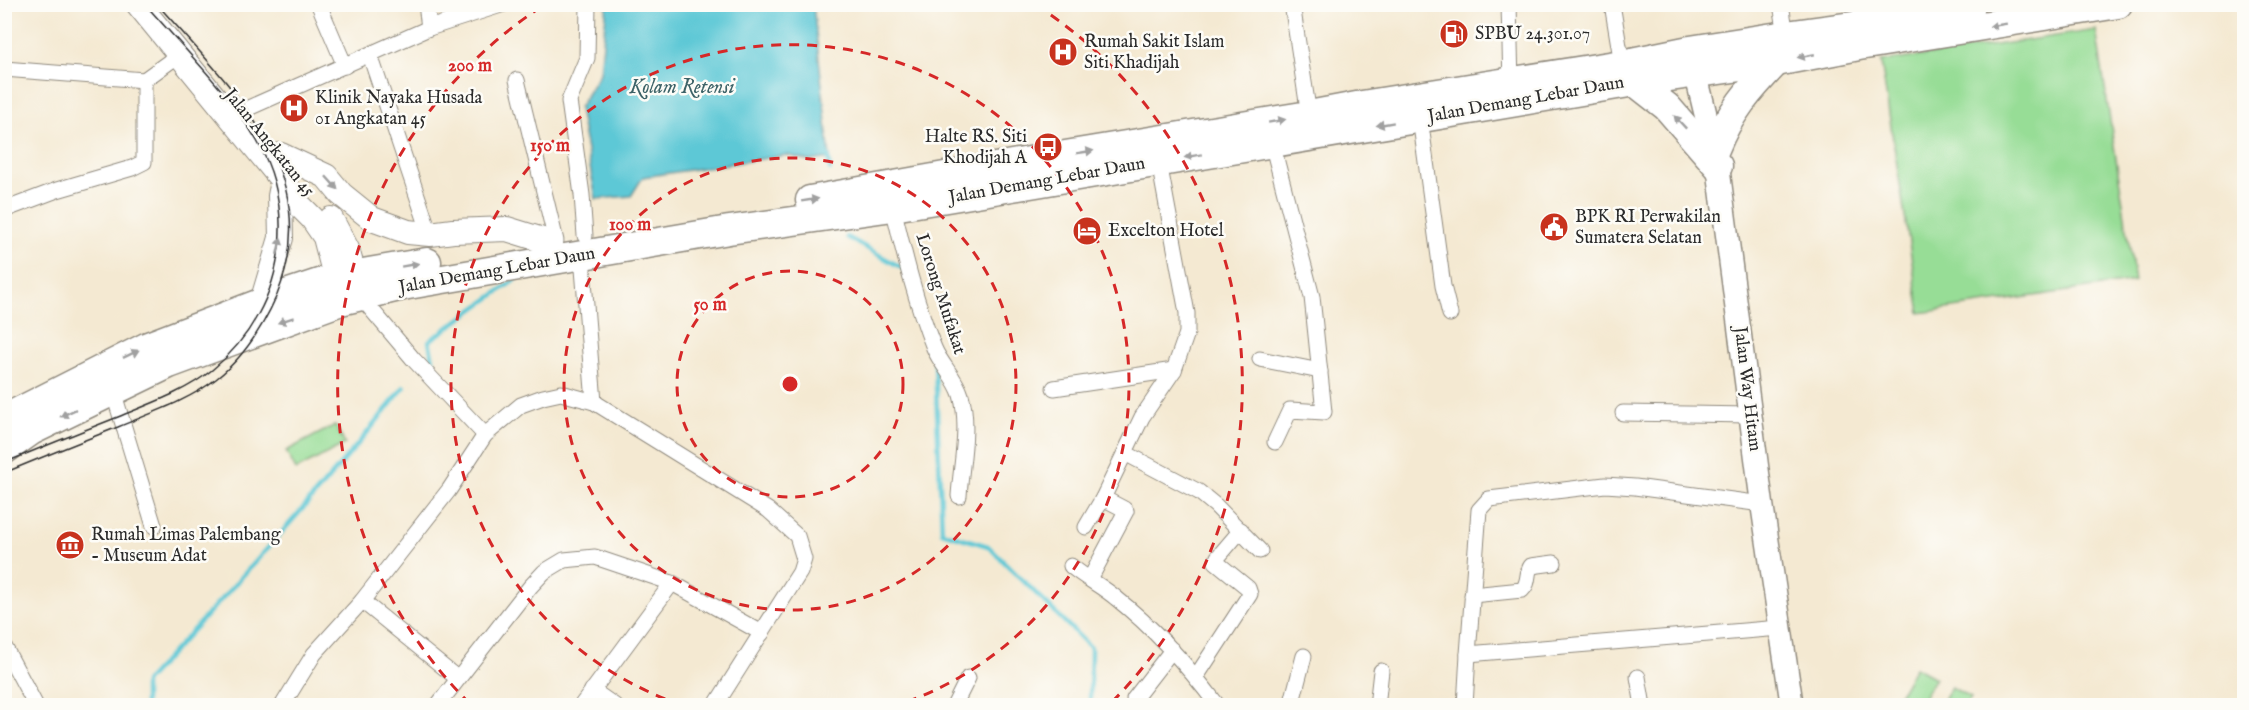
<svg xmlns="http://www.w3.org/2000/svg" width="2249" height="710" font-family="'IM FELL English',serif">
<rect width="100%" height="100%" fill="#fdfcf7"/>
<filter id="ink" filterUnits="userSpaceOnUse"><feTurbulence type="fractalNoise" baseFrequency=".0167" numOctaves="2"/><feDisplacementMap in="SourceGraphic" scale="12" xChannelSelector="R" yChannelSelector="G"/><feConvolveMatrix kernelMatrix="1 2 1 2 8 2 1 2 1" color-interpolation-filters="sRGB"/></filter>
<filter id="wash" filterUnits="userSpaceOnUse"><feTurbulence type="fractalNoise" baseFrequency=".008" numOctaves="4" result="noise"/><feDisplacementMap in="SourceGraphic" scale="24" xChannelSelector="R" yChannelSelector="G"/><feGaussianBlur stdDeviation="1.35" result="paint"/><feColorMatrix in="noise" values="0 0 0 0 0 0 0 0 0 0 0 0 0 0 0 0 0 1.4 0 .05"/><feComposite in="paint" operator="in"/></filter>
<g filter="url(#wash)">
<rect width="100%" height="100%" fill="#f4e9d2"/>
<g fill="#97dd96" stroke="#618460" stroke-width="1.5">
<path d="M 2096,30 L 2135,281 L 1920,313 L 1881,62 Z"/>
<path d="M 335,425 L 345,444 L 296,470 L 286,451 Z"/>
<path d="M 1915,667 L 1935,678 L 1919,705 L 1893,705 Z"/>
<path d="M 1951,687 L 1971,698 L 1966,705 L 1940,705 Z"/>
</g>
<path fill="#5dc8d6" stroke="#447a80" stroke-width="1.5" d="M 607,4 L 813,5 L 830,158 L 809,161 L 787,155 L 643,177 L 631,196 L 596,199 L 579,108 L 600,73 Z"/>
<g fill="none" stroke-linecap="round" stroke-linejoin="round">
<g stroke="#5dc8d6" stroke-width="4.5">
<path d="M 828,155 L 830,170"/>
<path d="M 847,237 L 904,269"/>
<path d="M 433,360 L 429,341 L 515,280"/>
<path d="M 935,363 L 942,532 L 988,546 L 1091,648 L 1090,706"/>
<path d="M 145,706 L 145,682 C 234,586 323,490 404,387"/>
</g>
</g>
</g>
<g filter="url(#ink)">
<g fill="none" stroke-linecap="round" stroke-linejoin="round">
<g stroke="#908a7e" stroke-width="17">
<g id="street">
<path d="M 426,4 L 429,28"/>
<path d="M 1292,4 L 1309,115"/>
<path d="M 1509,4 L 1511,85"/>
<path d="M 1612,4 L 1622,64"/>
<path d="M 1781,4 L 1786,35"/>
<path d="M 319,5 L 345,66"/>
<path d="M 370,55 L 430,234"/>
<path d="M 4,69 L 144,80"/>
<path d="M 517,80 L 556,241"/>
<path d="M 244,110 L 429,28 L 504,4"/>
<path d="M 1420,118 L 1443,286 L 1450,314"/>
<path d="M 1272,143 L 1312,297 L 1324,412 L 1290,410 L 1275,442"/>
<path d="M 893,207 C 904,254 916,303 934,348 C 941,365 956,378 961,395 C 970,426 961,464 959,496"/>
<path d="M 4,210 L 57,190 L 132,168 L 144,162 L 144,80 L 180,54"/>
<path d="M 585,236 L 582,195 L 569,101 L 587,58 L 588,4"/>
<path d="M 582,257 L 594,402"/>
<path d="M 360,296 L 414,360 L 485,435"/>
<path d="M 1260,359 L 1320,371"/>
<path d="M 1054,388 L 1174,370"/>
<path d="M 113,391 L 154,526"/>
<path d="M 1623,413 L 1751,415"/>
<path d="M 1125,453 L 1199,492 L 1216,506 L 1260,551"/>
<path d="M 1762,504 L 1635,487 L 1605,485 L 1489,499 L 1479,510 L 1468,654 L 1780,628"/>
<path d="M 1086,527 L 1103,498 L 1142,417 L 1174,370 L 1187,333 L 1187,313 L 1158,157"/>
<path d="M 1071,566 C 1085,578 1102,586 1116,598 C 1155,629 1188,666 1218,706"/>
<path d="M 1090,579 L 1126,511 L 1124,509 L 1103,498"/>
<path d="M 1472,595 L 1522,590 C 1530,583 1526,573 1531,566 L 1554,563"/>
<path d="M 362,601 L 457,678"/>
<path d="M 4,646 L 36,706"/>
<path d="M 1196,677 L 1250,594 L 1248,588 L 1216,562 L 1218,557 L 1241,530"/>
<path d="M 1638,677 L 1643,706"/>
<path d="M 592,690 L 615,706"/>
<path d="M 1134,699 L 1172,650"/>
<path d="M 282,706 L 314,654 L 362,601 L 449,490 L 485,435 L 521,405 L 543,397 L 561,393 L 594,402 L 768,510 L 797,536 L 804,559 L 800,572 L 715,706"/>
<path d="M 437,706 L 530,587 L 544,572 L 564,560 L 595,557 L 672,583 L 762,633"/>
<path d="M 581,706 L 672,583"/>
<path d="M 954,706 L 968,678"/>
<path d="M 1291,706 L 1304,656"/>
<path d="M 1377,706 L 1381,671"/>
<path d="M 1465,706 L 1468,654"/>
</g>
</g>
<g stroke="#908a7e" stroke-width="25">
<path id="secondary" d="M 1692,58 L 1718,166 L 1762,504 L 1792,706"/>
</g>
<g stroke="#908a7e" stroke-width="26">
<g id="primary">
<path d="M 138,4 L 283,181 L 296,202 L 312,218 L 325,237 L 340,296"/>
<path d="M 281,155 L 326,176 L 341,194 L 372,219 L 408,232 L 430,234 L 453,231 L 507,229 L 549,242"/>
<path d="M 331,219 L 347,249 L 359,293"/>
<path d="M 262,302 L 281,238 L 280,196 L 283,181"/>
</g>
</g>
<g stroke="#908a7e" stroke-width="31">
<g id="highway">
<path d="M 1635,82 L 1667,107 L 1718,166"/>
<path d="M 1715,149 C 1729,113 1750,89 1776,62"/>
<path d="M 810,200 L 1035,160 L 1309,115 L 1362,105 L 1622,64 L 1690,50 L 1786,35 L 1970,10"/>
<path d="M 4,419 L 148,346 L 268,300 L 334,278 L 427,262"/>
<path d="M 4,450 L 31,431 L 169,364 L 341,301 L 408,285 L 729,230 L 893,207 L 1635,82 L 1776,62 L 1859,46 L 2118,4"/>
</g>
</g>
<use href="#street" stroke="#fff" stroke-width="15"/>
<use href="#secondary" stroke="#fff" stroke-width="22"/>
<use href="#primary" stroke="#fff" stroke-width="24"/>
<use href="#highway" stroke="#fff" stroke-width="28"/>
<g stroke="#2b2b2b" stroke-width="1.5">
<path d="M 4,463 C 42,447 80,432 118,417 C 149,404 185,392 212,370 C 249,340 275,294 279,246 C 283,209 276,174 257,141 C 228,91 183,48 145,4"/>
<path d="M 4,473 C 42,457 80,442 118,427 C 151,413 188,401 216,379 C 244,357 263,327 277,295 C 327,173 230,87 157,4"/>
</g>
</g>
<defs><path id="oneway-solid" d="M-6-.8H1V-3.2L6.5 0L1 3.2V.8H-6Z" transform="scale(1.5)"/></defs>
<g fill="#a0a0a0">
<use href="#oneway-solid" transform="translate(1998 25) rotate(171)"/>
<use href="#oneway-solid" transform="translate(1806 56) rotate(169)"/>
<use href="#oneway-solid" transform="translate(1277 121) rotate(-10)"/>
<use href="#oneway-solid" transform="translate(1680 122) rotate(-133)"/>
<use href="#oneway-solid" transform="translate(1385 124) rotate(170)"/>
<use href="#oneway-solid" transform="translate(1085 152) rotate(-9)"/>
<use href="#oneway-solid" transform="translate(1193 156) rotate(170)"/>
<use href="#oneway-solid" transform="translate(332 183) rotate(48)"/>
<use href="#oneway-solid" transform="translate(810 200) rotate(-9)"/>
<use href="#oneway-solid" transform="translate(279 246) rotate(-78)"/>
<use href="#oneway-solid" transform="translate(410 265) rotate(-10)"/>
<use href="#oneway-solid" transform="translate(286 320) rotate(161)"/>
<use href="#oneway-solid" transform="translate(131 354) rotate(-26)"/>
<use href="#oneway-solid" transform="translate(68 413) rotate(154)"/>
</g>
</g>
<g fill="none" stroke="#d62828" stroke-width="3" stroke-dasharray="10 8">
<circle cx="790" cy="384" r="113"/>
<circle cx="790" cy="384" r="226"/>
<path d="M682 705A339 339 0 1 1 898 705"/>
<path d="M470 704A452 452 0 0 1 544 5M1036 5A452 452 0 0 1 1110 704"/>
</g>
<defs>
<g id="fuel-disc" transform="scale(1.5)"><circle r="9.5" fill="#c8321e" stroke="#fdfcf7"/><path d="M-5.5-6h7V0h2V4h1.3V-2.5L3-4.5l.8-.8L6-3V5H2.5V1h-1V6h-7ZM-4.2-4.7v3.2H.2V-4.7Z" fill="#fff"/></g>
<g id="hospital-disc" transform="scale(1.5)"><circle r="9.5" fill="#c8321e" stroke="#fdfcf7"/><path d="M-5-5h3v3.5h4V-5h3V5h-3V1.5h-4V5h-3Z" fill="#fff"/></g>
<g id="bus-disc" transform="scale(1.5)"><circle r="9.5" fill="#c8321e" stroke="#fdfcf7"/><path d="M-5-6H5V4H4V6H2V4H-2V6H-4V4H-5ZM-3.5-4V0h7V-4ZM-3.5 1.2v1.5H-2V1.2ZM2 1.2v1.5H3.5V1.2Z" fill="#fff"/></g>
<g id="civic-disc" transform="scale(1.5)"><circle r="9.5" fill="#c8321e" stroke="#fdfcf7"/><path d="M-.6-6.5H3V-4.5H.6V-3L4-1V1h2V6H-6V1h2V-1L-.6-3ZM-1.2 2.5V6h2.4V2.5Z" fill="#fff"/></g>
<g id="hotel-disc" transform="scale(1.5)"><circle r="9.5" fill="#c8321e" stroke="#fdfcf7"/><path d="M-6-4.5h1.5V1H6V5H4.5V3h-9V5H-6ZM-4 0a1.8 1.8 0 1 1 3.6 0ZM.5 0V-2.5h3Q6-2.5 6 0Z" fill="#fff"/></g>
<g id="museum-disc" transform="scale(1.5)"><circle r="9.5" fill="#c8321e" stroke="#fdfcf7"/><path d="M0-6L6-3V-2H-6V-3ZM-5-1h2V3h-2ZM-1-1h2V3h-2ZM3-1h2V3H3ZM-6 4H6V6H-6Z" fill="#fff"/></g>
</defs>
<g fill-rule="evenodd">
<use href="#fuel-disc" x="1454" y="34"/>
<use href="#hospital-disc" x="1063" y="52"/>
<use href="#hospital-disc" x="294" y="108"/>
<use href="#bus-disc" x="1048" y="147"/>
<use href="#civic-disc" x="1554" y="227"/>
<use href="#hotel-disc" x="1087" y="231"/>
<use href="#museum-disc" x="70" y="545"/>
</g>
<g text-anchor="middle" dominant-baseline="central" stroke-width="5" stroke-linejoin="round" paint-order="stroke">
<g font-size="18" fill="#2b2b2b" stroke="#fdfcf7" text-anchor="start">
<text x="1475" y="34">SPBU 24.301.07</text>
<text x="1084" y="42">Rumah Sakit Islam<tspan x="1084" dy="21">Siti Khadijah</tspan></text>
<text x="315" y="98">Klinik Nayaka Husada<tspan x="315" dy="21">01 Angkatan 45</tspan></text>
<text x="1027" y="137" text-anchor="end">Halte RS. Siti<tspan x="1027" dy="21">Khodijah A</tspan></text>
<text x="1575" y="217">BPK RI Perwakilan<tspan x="1575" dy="21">Sumatera Selatan</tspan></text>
<text x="1108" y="231">Excelton Hotel</text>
<text x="91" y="535">Rumah Limas Palembang<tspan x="91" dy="21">- Museum Adat</tspan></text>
</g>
<g font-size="18" fill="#2b2b2b" stroke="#fdfcf7">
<text transform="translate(1526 100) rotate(-10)">Jalan Demang Lebar Daun</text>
<text transform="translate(269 143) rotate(51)">Jalan Angkatan 45</text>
<text transform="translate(1047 181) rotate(-10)">Jalan Demang Lebar Daun</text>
<text transform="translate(497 271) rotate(-10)">Jalan Demang Lebar Daun</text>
<text transform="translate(940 294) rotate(72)">Lorong Mufakat</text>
<text transform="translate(1747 389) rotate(83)">Jalan Way Hitam</text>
</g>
<g font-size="20" font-style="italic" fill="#3c6267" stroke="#fdfcf7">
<text x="682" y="87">Kolam Retensi</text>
</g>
</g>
<circle cx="790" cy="384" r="9" fill="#d62828" stroke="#fdfcf7" stroke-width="3"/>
<g font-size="18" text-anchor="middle" font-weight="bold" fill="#d62828" stroke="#fdfcf7" stroke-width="5" stroke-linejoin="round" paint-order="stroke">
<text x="470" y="71">200 m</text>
<text x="550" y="151">150 m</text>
<text x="630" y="230">100 m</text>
<text x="710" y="310">50 m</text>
</g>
<rect width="2249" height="710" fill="none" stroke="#fdfcf7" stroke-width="24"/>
</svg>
